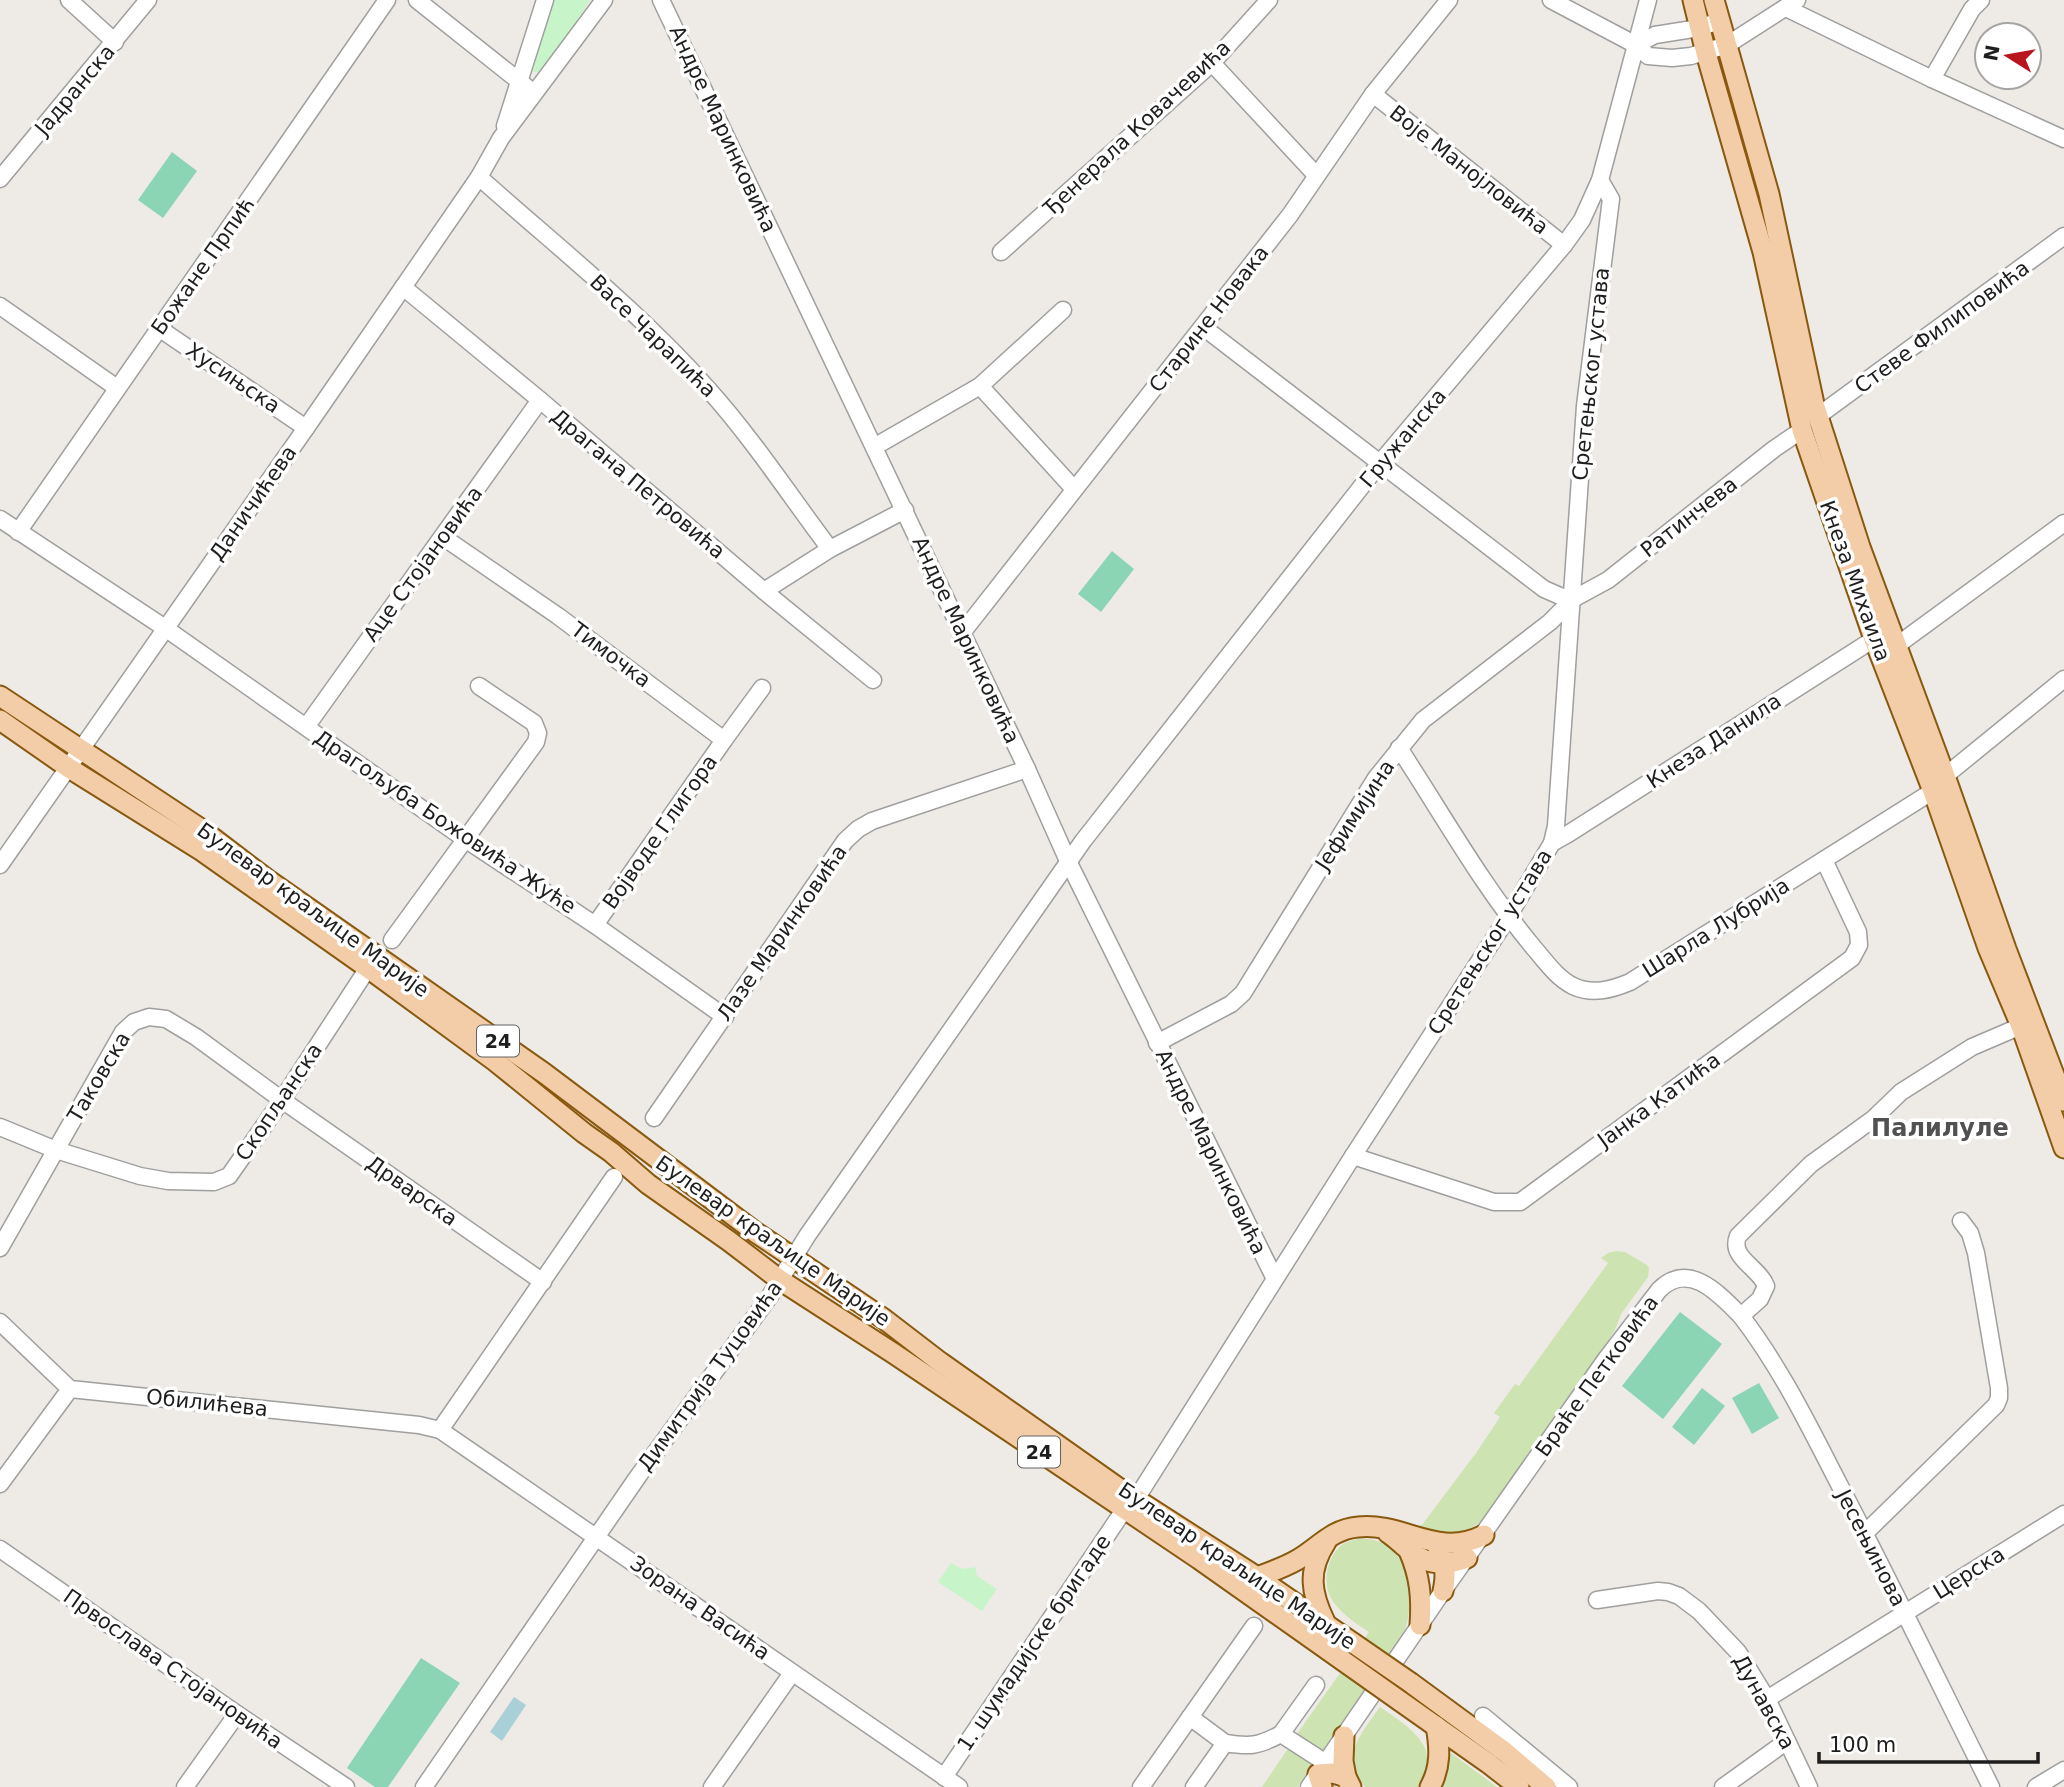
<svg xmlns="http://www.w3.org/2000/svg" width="2064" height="1787" font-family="'DejaVu Sans',sans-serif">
<rect width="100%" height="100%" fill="#eeebe6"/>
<g fill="#cde3b1">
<path d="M 1616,1251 L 1625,1252 L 1647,1265 L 1649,1268 L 1648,1277 L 1621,1314 L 1615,1330 L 1599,1355 L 1483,1520 C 1453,1542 1443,1534 1409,1529 L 1422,1525 L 1476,1453 L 1500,1417 L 1494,1413 L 1515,1384 L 1519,1386 L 1608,1263 L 1601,1258 L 1608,1253 Z"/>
<path d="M 1359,1538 C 1368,1539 1378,1540 1386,1545 C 1415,1565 1414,1609 1402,1639 L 1322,1752 L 1297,1734 L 1369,1632 C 1357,1624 1344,1616 1335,1604 C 1321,1587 1325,1558 1343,1544 C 1347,1542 1354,1540 1359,1538 Z"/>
<path d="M 1380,1707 C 1409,1727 1445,1748 1418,1787 L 1365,1787 C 1338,1757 1362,1733 1380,1707 Z"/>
<path d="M 1289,1747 L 1313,1764 L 1298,1787 L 1262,1787 Z"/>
<path d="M 1451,1753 L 1497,1787 L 1440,1787 Z"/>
</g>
<g fill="#c7f4c8">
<path d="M 553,0 L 590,0 C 574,26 558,49 538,72 L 533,72 L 532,67 Z"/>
<path d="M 951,1563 L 962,1569 L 975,1567 L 977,1576 L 997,1589 L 982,1611 L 938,1582 Z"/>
</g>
<g fill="#8cd5b4">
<path d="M 172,152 L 197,171 L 163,218 L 138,200 Z"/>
<path d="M 1112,551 L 1134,569 L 1101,612 L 1078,594 Z"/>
<path d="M 1680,1312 L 1722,1344 L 1663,1419 L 1622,1386 Z"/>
<path d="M 1759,1383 L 1779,1418 L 1752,1434 L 1732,1398 Z"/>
<path d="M 1702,1388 L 1725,1406 L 1694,1445 L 1672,1427 Z"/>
<path d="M 421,1658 L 460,1683 L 388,1787 L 375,1787 L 347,1768 Z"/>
</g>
<path fill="#aad0d7" d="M 514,1697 L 526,1705 L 502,1741 L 490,1732 Z"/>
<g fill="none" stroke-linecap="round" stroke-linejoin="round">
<g stroke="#9f9f9f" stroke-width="19">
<g id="minor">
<path d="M 69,0 L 115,42"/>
<path d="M 417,0 L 534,93"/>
<path d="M 661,0 L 1027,769 L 1068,861 L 1275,1279"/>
<path d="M 1551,0 L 1636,45 L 1648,56 L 1672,58 L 1691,56 L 1727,45 L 1797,0"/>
<path d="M 1786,8 L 1932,79 L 2064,139"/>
<path d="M 1636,45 L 1655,35 L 1699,28 L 1719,21"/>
<path d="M 1212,63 L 1316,175"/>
<path d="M 1932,79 L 1972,9 L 1981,0"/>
<path d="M 1373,94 L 1564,245"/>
<path d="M 505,126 L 545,0"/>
<path d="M 479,177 C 556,246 639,311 708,389 C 753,439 790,496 830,549"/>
<path d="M 0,179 L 148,0"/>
<path d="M 1001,252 L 1212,63 L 1269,0"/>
<path d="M 403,287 L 540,400 L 764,591 L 873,680"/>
<path d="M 0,306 L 117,388"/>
<path d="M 1203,327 L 1544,589 L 1560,596 L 1573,599"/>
<path d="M 160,329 L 306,428"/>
<path d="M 980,386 L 1074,489"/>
<path d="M 1818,416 L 2064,236"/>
<path d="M 874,447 L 980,386 L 1063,310"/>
<path d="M 0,519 L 165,628 L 465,839 L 595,925 L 725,1017"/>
<path d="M 18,532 L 387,0"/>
<path d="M 443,537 L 558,616 L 724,740 L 762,688"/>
<path d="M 764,591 L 830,549 L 905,510"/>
<path d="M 962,633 L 1290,215 L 1373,94 L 1449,0"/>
<path d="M 1896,646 L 2064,523"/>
<path d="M 306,727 L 540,400"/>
<path d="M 1399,748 C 1443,815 1483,887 1534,948 C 1546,962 1557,978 1573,986 C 1592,995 1611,990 1630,982 L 1933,791"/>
<path d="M 1945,776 L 2064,679"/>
<path d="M 1552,843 L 1568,834 L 1874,639"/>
<path d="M 0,865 L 306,428 L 479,177 L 501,138 L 604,0"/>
<path d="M 595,925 L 724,740"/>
<path d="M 392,940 L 536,742 L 538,733 L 534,723 L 479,686"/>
<path d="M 1157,1043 L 1231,1004 L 1243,993 L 1376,778 L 1423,720 L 1550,622 L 1573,599 L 1608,580 L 1774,449 L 1802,430"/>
<path d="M 654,1118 L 845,841 L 858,829 L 872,821 L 1027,769"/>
<path d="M 0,1127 L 56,1150 L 140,1176 L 168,1181 L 214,1182 L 229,1176 L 282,1100 L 368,968"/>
<path d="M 1353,1156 L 1494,1202 L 1520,1202 L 1852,958 L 1859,945 L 1858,932 L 1824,860"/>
<path d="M 0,1248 L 123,1032 L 134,1022 L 149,1017 L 166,1019 L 196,1037 L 282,1100 L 543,1282"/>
<path d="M 1741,1316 C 1781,1368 1810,1428 1840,1486 C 1892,1585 1941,1687 1991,1787"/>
<path d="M 0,1322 L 70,1389 L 419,1425 L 440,1430 L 959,1787"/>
<path d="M 440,1430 L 614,1177"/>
<path d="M 0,1484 L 70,1389"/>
<path d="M 1136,1499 L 1353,1156 L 1508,917 L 1552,843 L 1556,826 L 1585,406 L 1611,199 L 1600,180"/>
<path d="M 1865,1533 L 1996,1405 L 1999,1398 L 1999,1388 L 1976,1253 L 1970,1233 L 1961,1221"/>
<path d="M 0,1549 L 237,1714 L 346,1787"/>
<path d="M 1597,1600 L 1658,1591 L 1668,1592 L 1679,1596 L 1699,1611 L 1738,1652 L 1767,1699 L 1809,1787"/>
<path d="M 1767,1699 L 2064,1514"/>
<path d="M 1483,1716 L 1569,1787"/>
<path d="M 1190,1717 L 1225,1743"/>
<path d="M 1281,1734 L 1316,1685"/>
<path d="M 944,1777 L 1124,1510"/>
<path d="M 185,1787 L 237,1714"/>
<path d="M 424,1787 L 639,1475 L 770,1296 L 807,1236 L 1083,841 L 1380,463 L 1564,245 L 1582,220 L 1600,180 L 1648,0"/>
<path d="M 712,1787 L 792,1673"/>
<path d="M 1141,1787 L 1254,1626"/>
<path d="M 1194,1787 L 1225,1743 C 1251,1747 1258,1746 1281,1734 L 1326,1763"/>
<path d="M 1309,1787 L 1443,1591 L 1606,1359 L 1659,1290 C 1689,1260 1719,1294 1741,1316 L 1760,1299 L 1766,1286 C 1759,1267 1729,1258 1738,1236 L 1811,1164 L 1873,1119 L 1901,1092 L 1972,1047 L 2021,1026"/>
<path d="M 1723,1787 L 1787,1741"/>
<path d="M 2036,1787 L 2064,1770"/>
</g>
</g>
<g stroke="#89590f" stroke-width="23">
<g id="major">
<path d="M 1693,0 L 1706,53 L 1763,252 L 1802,430 L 1874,639 L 1933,791 L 1988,948 L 2021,1026 L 2064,1148"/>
<path d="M 1714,0 L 1769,194 L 1814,404 L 1860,547 L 1945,776 L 2006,949 L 2064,1101"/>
<path d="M 0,696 L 201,829 L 268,880 L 544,1073 L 755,1232 L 884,1319 L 940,1362 L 1117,1487 L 1257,1577 L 1353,1643"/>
<path d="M 0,720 L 69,768 L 202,851 L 368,968 L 495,1061 L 584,1133 L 611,1152 L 648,1184 L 729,1241 L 780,1280 L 893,1353 L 1199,1559 L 1342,1660"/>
<path d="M 1388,1533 C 1396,1538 1402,1545 1410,1551 C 1427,1565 1447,1566 1467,1558"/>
<path d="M 1409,1551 C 1420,1576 1422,1598 1420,1625"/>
<path d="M 1438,1553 C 1447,1564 1446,1578 1443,1591"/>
<path d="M 1257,1577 C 1271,1572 1285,1567 1297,1560 C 1318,1548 1332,1529 1358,1527 C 1404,1522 1437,1559 1484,1535"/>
<path d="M 1325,1622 C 1311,1593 1307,1571 1326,1542"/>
<path d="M 1411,1683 L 1505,1752 L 1546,1787"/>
<path d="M 1400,1701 L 1488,1763 L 1519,1787"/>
<path d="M 1344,1736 L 1343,1761 L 1346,1777"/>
<path d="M 1322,1787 L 1318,1774 L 1333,1773 L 1346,1777 L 1351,1787"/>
<path d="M 1430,1787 C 1441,1767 1440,1748 1436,1726"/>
</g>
</g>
<use href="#minor" stroke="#fff" stroke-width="16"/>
<use href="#major" stroke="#f2cda7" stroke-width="19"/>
<g stroke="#89590f" stroke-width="23" stroke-linecap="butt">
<g id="major-bridge">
<path d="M 1353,1643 L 1411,1683"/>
<path d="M 1342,1660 L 1400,1701"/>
</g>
</g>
<use href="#major-bridge" stroke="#f2cda7" stroke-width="19"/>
</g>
<g text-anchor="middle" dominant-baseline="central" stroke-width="7" stroke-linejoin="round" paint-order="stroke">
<g fill="#fff" stroke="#626262" stroke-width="2">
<rect x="477" y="1025.5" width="42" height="31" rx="5"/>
<rect x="1018" y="1436.5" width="42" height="31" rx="5"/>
</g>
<g font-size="19" font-weight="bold" fill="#1e1e1e">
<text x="498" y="1041">24</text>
<text x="1039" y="1452">24</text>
</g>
<g font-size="21" fill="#1e1e1e" stroke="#fff">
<text transform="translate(75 90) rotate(-50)">Јадранска</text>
<text transform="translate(1137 128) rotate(-43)">Ђенерала Ковачевића</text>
<text transform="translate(723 129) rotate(65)">Андре Маринковића</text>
<text transform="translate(1469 170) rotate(38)">Воје Манојловића</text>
<text transform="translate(203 266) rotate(-55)">Божане Прпић</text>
<text transform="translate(1209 319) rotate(-52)">Старине Новака</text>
<text transform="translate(1942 327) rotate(-36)">Стеве Филиповића</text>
<text transform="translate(653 336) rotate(44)">Васе Чарапића</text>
<text transform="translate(1591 374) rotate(-84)">Сретењског устава</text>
<text transform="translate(233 378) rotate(34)">Хусињска</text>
<text transform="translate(1403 438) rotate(-50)">Гружанска</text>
<text transform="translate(638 484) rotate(40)">Драгана Петровића</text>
<text transform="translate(253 503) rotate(-55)">Даничићева</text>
<text transform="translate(1689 517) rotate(-38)">Ратинчева</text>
<text transform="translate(423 564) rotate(-54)">Аце Стојановића</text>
<text transform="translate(1855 581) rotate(70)">Кнеза Михаила</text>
<text transform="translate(966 640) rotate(65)">Андре Маринковића</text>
<text transform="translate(611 655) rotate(37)">Тимочка</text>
<text transform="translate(1714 741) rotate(-33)">Кнеза Данила</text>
<text transform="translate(1355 815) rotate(-57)">Јефимијина</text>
<text transform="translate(445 822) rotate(34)">Драгољуба Божовића Жуће</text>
<text transform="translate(660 832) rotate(-55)">Војводе Глигора</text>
<text transform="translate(313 910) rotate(36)">Булевар краљице Марије</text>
<text transform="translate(1716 928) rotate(-32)">Шарла Лубрија</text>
<text transform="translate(782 933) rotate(-55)">Лазе Маринковића</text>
<text transform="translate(1490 942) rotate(-58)">Сретењског устава</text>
<text transform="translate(99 1077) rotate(-59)">Таковска</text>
<text transform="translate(1659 1100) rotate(-36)">Јанка Катића</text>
<text transform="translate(279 1102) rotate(-56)">Скопљанска</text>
<text transform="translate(1211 1152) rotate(64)">Андре Маринковића</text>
<text transform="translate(412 1191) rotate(35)">Дрварска</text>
<text transform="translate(773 1241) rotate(35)">Булевар краљице Марије</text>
<text transform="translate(710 1376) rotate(-54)">Димитрија Туцовића</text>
<text transform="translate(1597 1376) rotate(-54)">Браће Петковића</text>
<text transform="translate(207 1403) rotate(6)">Обилићева</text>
<text transform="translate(1871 1548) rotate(63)">Јесењинова</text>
<text transform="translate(1237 1566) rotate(34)">Булевар краљице Марије</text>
<text transform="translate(1969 1573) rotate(-32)">Церска</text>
<text transform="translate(700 1608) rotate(35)">Зорана Васића</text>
<text transform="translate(1034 1643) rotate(-56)">1. шумадијске бригаде</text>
<text transform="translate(173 1669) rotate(35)">Првослава Стојановића</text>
<text transform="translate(1764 1702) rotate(61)">Дунавска</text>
</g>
<g font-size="24" font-weight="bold" fill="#515151" stroke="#fff">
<text x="1940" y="1128">Палилуле</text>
</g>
</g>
<g transform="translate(2008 56) rotate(281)"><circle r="33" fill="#ffffff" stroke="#a5a5a5" stroke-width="2"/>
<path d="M0-5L12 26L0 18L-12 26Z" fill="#b8151f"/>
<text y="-10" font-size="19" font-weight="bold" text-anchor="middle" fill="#1e1e1e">N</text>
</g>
<path d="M1819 1752v10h219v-10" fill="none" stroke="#1e1e1e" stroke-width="3.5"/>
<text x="1829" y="1752" font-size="21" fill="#1e1e1e" stroke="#ffffff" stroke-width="5" paint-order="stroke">100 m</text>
</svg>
